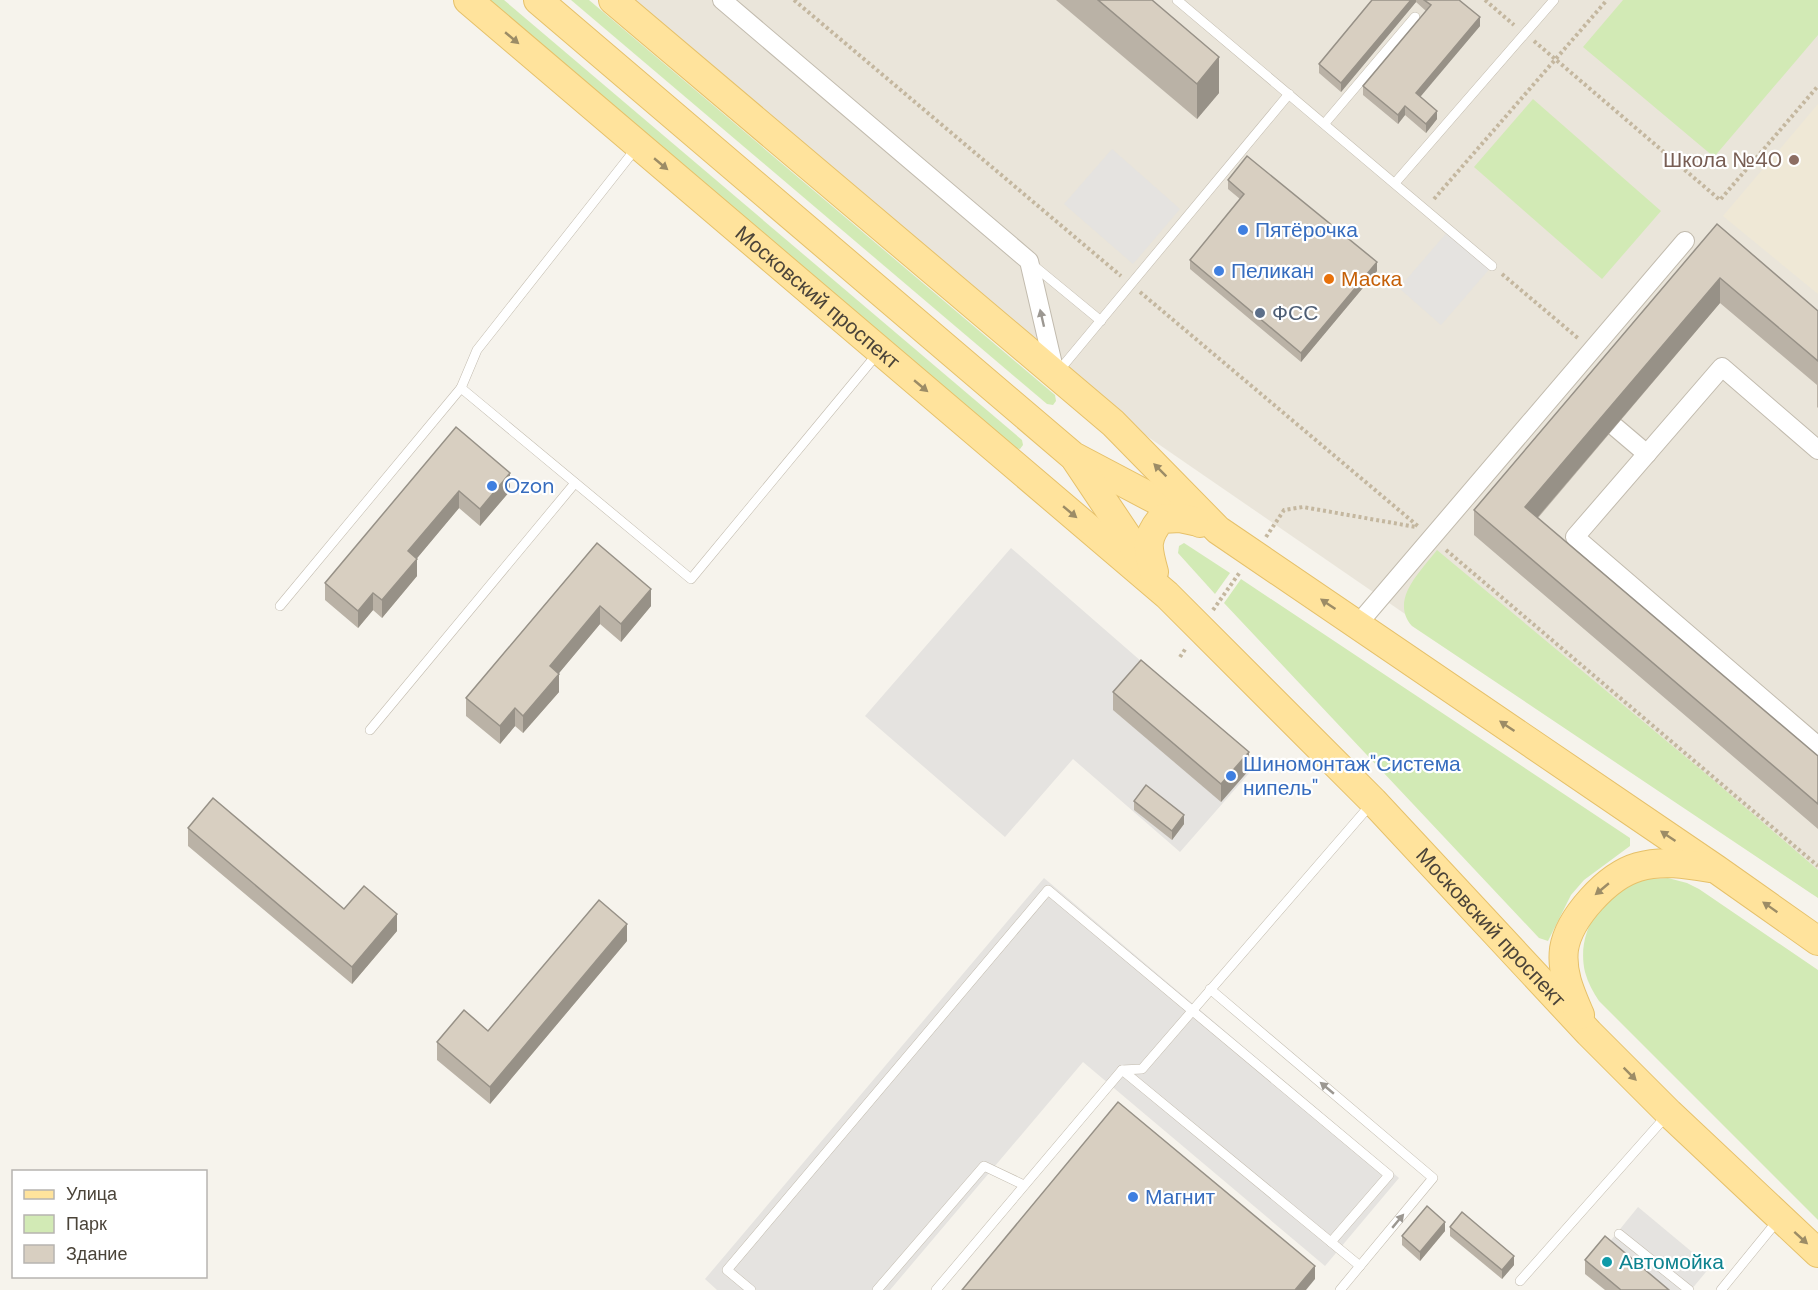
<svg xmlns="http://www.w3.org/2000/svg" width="1818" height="1290" font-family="'DM Sans',sans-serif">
<rect width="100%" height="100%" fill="#f6f3ec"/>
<path fill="#eae5da" d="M 629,0 L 1818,0 L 1818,895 L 1812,894 L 1119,417 Z"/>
<path fill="#efe8d6" d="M 1818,104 L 1818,294 L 1723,216 Z"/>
<g fill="#d2eab5">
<path d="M 487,0 L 504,0 L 1022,440 L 1023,445 L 1020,449 L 1015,448 Z"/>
<path d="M 571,0 L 589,0 L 1055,395 L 1056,401 L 1053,405 L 1047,404 Z"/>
<path d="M 1623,0 L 1818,0 L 1818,35 L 1714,157 L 1583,47 Z"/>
<path d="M 1533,99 L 1661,211 L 1602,279 L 1474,167 Z"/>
<path d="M 1184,543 L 1230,573 L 1215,594 L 1178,553 L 1179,546 Z"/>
<path d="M 1437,550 L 1711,778 L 1818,870 L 1818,898 L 1412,626 C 1389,600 1421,571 1437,550 Z"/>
<path d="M 1241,579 L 1630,838 L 1630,846 L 1584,880 L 1571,895 L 1548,941 L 1539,938 L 1224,603 Z"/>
<path d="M 1668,878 L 1687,883 L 1699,889 L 1818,970 L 1818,1220 L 1599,1001 C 1593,992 1588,983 1585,972 C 1576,934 1600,895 1636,881 C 1645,878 1658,879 1668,878 Z"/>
</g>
<g fill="#e5e3e0">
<path d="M 1112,149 L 1180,209 L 1133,264 L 1064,204 Z"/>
<path d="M 1450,229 L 1492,266 L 1441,325 L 1399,288 Z"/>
<path d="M 1011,548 L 1258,763 L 1180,852 L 1073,759 L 1005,837 L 865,716 Z"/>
<path d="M 1044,878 L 1399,1178 L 1325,1266 L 1083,1062 L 890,1290 L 717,1290 L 705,1279 Z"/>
<path d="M 1638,1207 L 1710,1267 L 1691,1290 L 1664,1290 L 1608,1244 Z"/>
</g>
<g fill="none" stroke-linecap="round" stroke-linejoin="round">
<g stroke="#c2bbae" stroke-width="10">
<g id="service">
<path d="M 1177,0 L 1492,266"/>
<path d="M 1325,123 L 1415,17"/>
<path d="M 1395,183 L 1554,0"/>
<path d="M 1033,265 L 1101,321"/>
<path d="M 1057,373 L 1289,94"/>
<path d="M 461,388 L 477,350 L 637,147"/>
<path d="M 280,606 L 461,388 L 691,579 L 878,353"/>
<path d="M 370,730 L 575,483"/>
<path d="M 1210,989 L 1433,1178 L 1340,1290"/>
<path d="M 1122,1070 L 1360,1266"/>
<path d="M 1619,1234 L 1689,1290"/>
<path d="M 1520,1281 L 1668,1114"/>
<path d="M 751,1290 L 727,1270 L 1048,890 L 1389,1175 L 1331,1242"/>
<path d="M 877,1290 L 984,1166 L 1024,1185"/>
<path d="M 936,1290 L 1122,1070 L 1142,1069 L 1372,803"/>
<path d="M 1721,1290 L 1778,1220"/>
</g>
</g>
<g stroke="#c2bbae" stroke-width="20">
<g id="minor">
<path d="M 722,0 L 1029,261 L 1055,373"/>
<path d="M 1614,426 L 1647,454"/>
<path d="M 1818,450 L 1722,367 L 1575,537 L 1818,746"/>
<path d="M 1358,624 L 1685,241"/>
</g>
</g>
<g stroke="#e6c16a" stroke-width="30">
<g id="primary">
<path id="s1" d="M 468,0 L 1167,595 L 1373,801 L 1589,1033 L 1669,1113 L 1818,1253"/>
<path d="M 538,0 L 1073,456 L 1200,523"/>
<path d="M 613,0 L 1113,423 L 1218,530 L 1716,869 L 1818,941"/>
<path d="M 1076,460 L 1147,566"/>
<path d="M 1154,572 C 1147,547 1145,539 1161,519 L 1180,518 L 1194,521"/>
<path d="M 1580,1015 C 1571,994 1561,973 1564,949 C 1569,918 1607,876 1638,867 C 1662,860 1686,864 1710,868"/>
</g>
</g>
<g stroke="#c4b79f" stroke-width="4" stroke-dasharray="3 3" stroke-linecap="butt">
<path d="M 794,0 L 1121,276"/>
<path d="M 1485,0 L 1514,25"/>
<path d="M 1534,41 L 1720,200 L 1818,86"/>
<path d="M 1434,199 L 1607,0"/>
<path d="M 1502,274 L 1579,339"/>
<path d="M 1140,292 L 1419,527"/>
<path d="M 1266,537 L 1284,510 L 1303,507 L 1416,527"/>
<path d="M 1446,550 L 1818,866"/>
<path d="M 1213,610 L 1240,572"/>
<path d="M 1180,657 L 1186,648"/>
</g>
<use href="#service" stroke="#fff" stroke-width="9"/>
<use href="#minor" stroke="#fff" stroke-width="18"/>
<use href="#primary" stroke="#ffe39c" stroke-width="28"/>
</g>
<g fill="#bab2a6">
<path d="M 1056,0 L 1152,0 L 1219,93 L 1197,119 Z"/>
<path d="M 1372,0 L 1459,0 L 1480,26 L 1420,96 L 1437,119 L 1426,133 L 1405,115 L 1398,124 L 1363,95 L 1363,86 L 1426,11 L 1416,2 L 1341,92 L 1319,73 L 1319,64 Z"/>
<path d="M 1228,180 L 1377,271 L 1301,362 L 1190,269 L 1190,260 L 1240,199 L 1228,189 Z"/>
<path d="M 1717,224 L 1818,311 L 1818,408 L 1817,407 L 1817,385 L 1720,303 L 1538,518 L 1818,756 L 1818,829 L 1474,535 L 1474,510 Z"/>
<path d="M 456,427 L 510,491 L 480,526 L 459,508 L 417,558 L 417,576 L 382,618 L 373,610 L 358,628 L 325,600 L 325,583 Z"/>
<path d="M 597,543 L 651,606 L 621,642 L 600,624 L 558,674 L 559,692 L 523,733 L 515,726 L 500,744 L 466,716 L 466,698 Z"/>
<path d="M 1113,692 L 1249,770 L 1221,802 L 1113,710 Z"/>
<path d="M 1134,801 L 1184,824 L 1172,840 L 1134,810 Z"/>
<path d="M 188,828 L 344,909 L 397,931 L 352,984 L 188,846 Z"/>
<path d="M 627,941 L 490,1104 L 437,1060 L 437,1042 L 488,1031 Z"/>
<path d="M 1450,1227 L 1514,1265 L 1502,1279 L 1450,1236 Z"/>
<path d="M 1445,1231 L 1420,1261 L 1402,1245 L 1402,1236 Z"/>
<path d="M 1585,1260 L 1669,1290 L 1605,1290 L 1585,1274 Z"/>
</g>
<g fill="#979187">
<path d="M 1411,0 L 1416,0 L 1416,2 L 1341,92 L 1341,83 Z"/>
<path d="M 1480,17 L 1480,26 L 1416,102 L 1416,93 Z"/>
<path d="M 1219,57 L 1219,93 L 1197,119 L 1197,84 Z"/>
<path d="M 1405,106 L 1405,115 L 1398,124 L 1398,115 Z"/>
<path d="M 1437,111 L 1437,119 L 1426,133 L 1426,124 Z"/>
<path d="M 1377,262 L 1377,271 L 1301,362 L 1301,353 Z"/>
<path d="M 1720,278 L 1720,303 L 1525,532 L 1525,507 Z"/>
<path d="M 510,473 L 510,491 L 480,526 L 480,509 Z"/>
<path d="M 459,491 L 459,508 L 408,569 L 408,551 Z"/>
<path d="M 417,559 L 417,576 L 382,618 L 382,600 Z"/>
<path d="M 651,589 L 651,606 L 621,642 L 621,624 Z"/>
<path d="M 373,593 L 373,610 L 358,628 L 358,611 Z"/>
<path d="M 600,606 L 600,624 L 550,684 L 550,666 Z"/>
<path d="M 559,674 L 559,692 L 523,733 L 523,716 Z"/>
<path d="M 515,708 L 515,726 L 500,744 L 500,726 Z"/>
<path d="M 1249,752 L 1249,770 L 1221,802 L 1221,784 Z"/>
<path d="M 1184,815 L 1184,824 L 1172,840 L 1172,831 Z"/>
<path d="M 397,914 L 397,931 L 352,984 L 352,967 Z"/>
<path d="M 627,924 L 627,941 L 490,1104 L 490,1087 Z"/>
<path d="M 1445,1222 L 1445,1231 L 1420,1261 L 1420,1252 Z"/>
<path d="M 1514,1256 L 1514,1265 L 1502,1279 L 1502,1270 Z"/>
<path d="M 1315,1266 L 1315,1279 L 1306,1290 L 1295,1290 Z"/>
</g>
<g fill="#d8cfc1" stroke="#979187" stroke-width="1.5">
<path d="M 1098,0 L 1152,0 L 1219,57 L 1197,84 Z"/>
<path d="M 1372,0 L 1411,0 L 1341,83 L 1319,64 Z"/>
<path d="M 1424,0 L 1459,0 L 1480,17 L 1416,93 L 1437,111 L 1426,124 L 1405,106 L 1398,115 L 1363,86 L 1431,5 Z"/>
<path d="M 1247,156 L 1377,262 L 1301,353 L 1190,260 L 1244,194 L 1228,180 Z"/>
<path d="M 1717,224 L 1818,311 L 1818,361 L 1720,278 L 1525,507 L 1818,756 L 1818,804 L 1474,510 Z"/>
<path d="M 456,427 L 510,473 L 480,509 L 459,491 L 408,551 L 417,559 L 382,600 L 373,593 L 358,611 L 325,583 Z"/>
<path d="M 597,543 L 651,589 L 621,624 L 600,606 L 550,666 L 559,674 L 523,716 L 515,708 L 500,726 L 466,698 Z"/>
<path d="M 1141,660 L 1249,752 L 1221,784 L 1113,692 Z"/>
<path d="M 1146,785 L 1184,815 L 1172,831 L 1134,801 Z"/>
<path d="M 213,798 L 344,909 L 364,886 L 397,914 L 352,967 L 188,828 Z"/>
<path d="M 599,900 L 627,924 L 490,1087 L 437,1042 L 464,1010 L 488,1031 Z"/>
<path d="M 1118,1102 L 1315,1266 L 1295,1290 L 962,1290 Z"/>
<path d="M 1427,1206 L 1445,1222 L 1420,1252 L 1402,1236 Z"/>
<path d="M 1462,1212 L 1514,1256 L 1502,1270 L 1450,1227 Z"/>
<path d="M 1605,1236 L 1669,1290 L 1621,1290 L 1585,1260 Z"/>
</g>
<defs><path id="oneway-solid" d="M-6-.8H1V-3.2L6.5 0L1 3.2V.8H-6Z" transform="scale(1.5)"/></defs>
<g fill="#9c8c66">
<use href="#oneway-solid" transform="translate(512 38) rotate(40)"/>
<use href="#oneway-solid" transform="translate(661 164) rotate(40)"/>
<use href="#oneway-solid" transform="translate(921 386) rotate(40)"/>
<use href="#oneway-solid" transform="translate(1160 470) rotate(-135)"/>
<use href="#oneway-solid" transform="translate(1070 512) rotate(40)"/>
<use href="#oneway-solid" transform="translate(1328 604) rotate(-146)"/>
<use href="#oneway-solid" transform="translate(1507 726) rotate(-146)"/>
<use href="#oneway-solid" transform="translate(1668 836) rotate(-146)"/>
<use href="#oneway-solid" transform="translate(1602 889) rotate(140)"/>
<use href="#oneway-solid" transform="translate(1770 907) rotate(-145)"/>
<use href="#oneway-solid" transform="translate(1630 1074) rotate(45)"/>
<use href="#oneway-solid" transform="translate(1801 1238) rotate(42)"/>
</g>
<g fill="#9c9892">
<use href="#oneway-solid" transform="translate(1042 318) rotate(-103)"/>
<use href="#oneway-solid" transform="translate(1327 1088) rotate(-140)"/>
<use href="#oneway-solid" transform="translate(1398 1221) rotate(-50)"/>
</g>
<circle fill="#8d6e63" stroke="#fff" stroke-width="2" cx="1794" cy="160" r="6"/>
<g fill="#3f7fe0" stroke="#fff" stroke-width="2">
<circle cx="1243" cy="230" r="6"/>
<circle cx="1219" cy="271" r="6"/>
<circle cx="492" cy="486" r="6"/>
<circle cx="1231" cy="776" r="6"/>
<circle cx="1133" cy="1197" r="6"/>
</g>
<circle fill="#e8710a" stroke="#fff" stroke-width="2" cx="1329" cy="279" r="6"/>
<circle fill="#5c6f8a" stroke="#fff" stroke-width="2" cx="1260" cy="313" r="6"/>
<circle fill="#0f9aa8" stroke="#fff" stroke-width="2" cx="1607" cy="1262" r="6"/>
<g text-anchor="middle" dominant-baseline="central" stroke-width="4.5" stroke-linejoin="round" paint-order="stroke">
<g font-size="21" fill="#785e54" stroke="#fff" text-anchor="end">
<text x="1782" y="160">Школа №40</text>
</g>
<g font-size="21" fill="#366cbe" stroke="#fff" text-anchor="start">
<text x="1255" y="230">Пятёрочка</text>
<text x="1231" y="271">Пеликан</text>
<text x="504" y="486">Ozon</text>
<text x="1243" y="764">Шиномонтаж"Система<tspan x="1243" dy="24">нипель"</tspan></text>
<text x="1145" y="1197">Магнит</text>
</g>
<g font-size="21" fill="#c56008" stroke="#fff" text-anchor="start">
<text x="1341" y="279">Маска</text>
</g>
<g font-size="21" fill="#4b4439" stroke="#fff">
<text stroke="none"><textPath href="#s1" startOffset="459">Московский проспект</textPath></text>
<text stroke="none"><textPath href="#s1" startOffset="1382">Московский проспект</textPath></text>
</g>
<g font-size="21" fill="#4e5e75" stroke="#fff" text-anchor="start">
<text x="1272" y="313">ФСС</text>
</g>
<g font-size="21" fill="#0d838f" stroke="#fff" text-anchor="start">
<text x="1619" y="1262">Автомойка</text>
</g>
</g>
<rect x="12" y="1170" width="195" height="108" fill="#ffffff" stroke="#b7b4b0" stroke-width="1.5"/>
<rect x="24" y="1190" width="30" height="9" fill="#ffe39c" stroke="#b7b4b0" stroke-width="1.5"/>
<text x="66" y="1200" font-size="18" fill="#4b4439">Улица</text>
<rect x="24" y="1215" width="30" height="18" fill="#d2eab5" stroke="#b7b4b0" stroke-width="1.5"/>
<text x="66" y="1230" font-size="18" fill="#4b4439">Парк</text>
<rect x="24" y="1245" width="30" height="18" fill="#d8cfc1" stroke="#b7b4b0" stroke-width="1.5"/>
<text x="66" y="1260" font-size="18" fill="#4b4439">Здание</text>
</svg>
